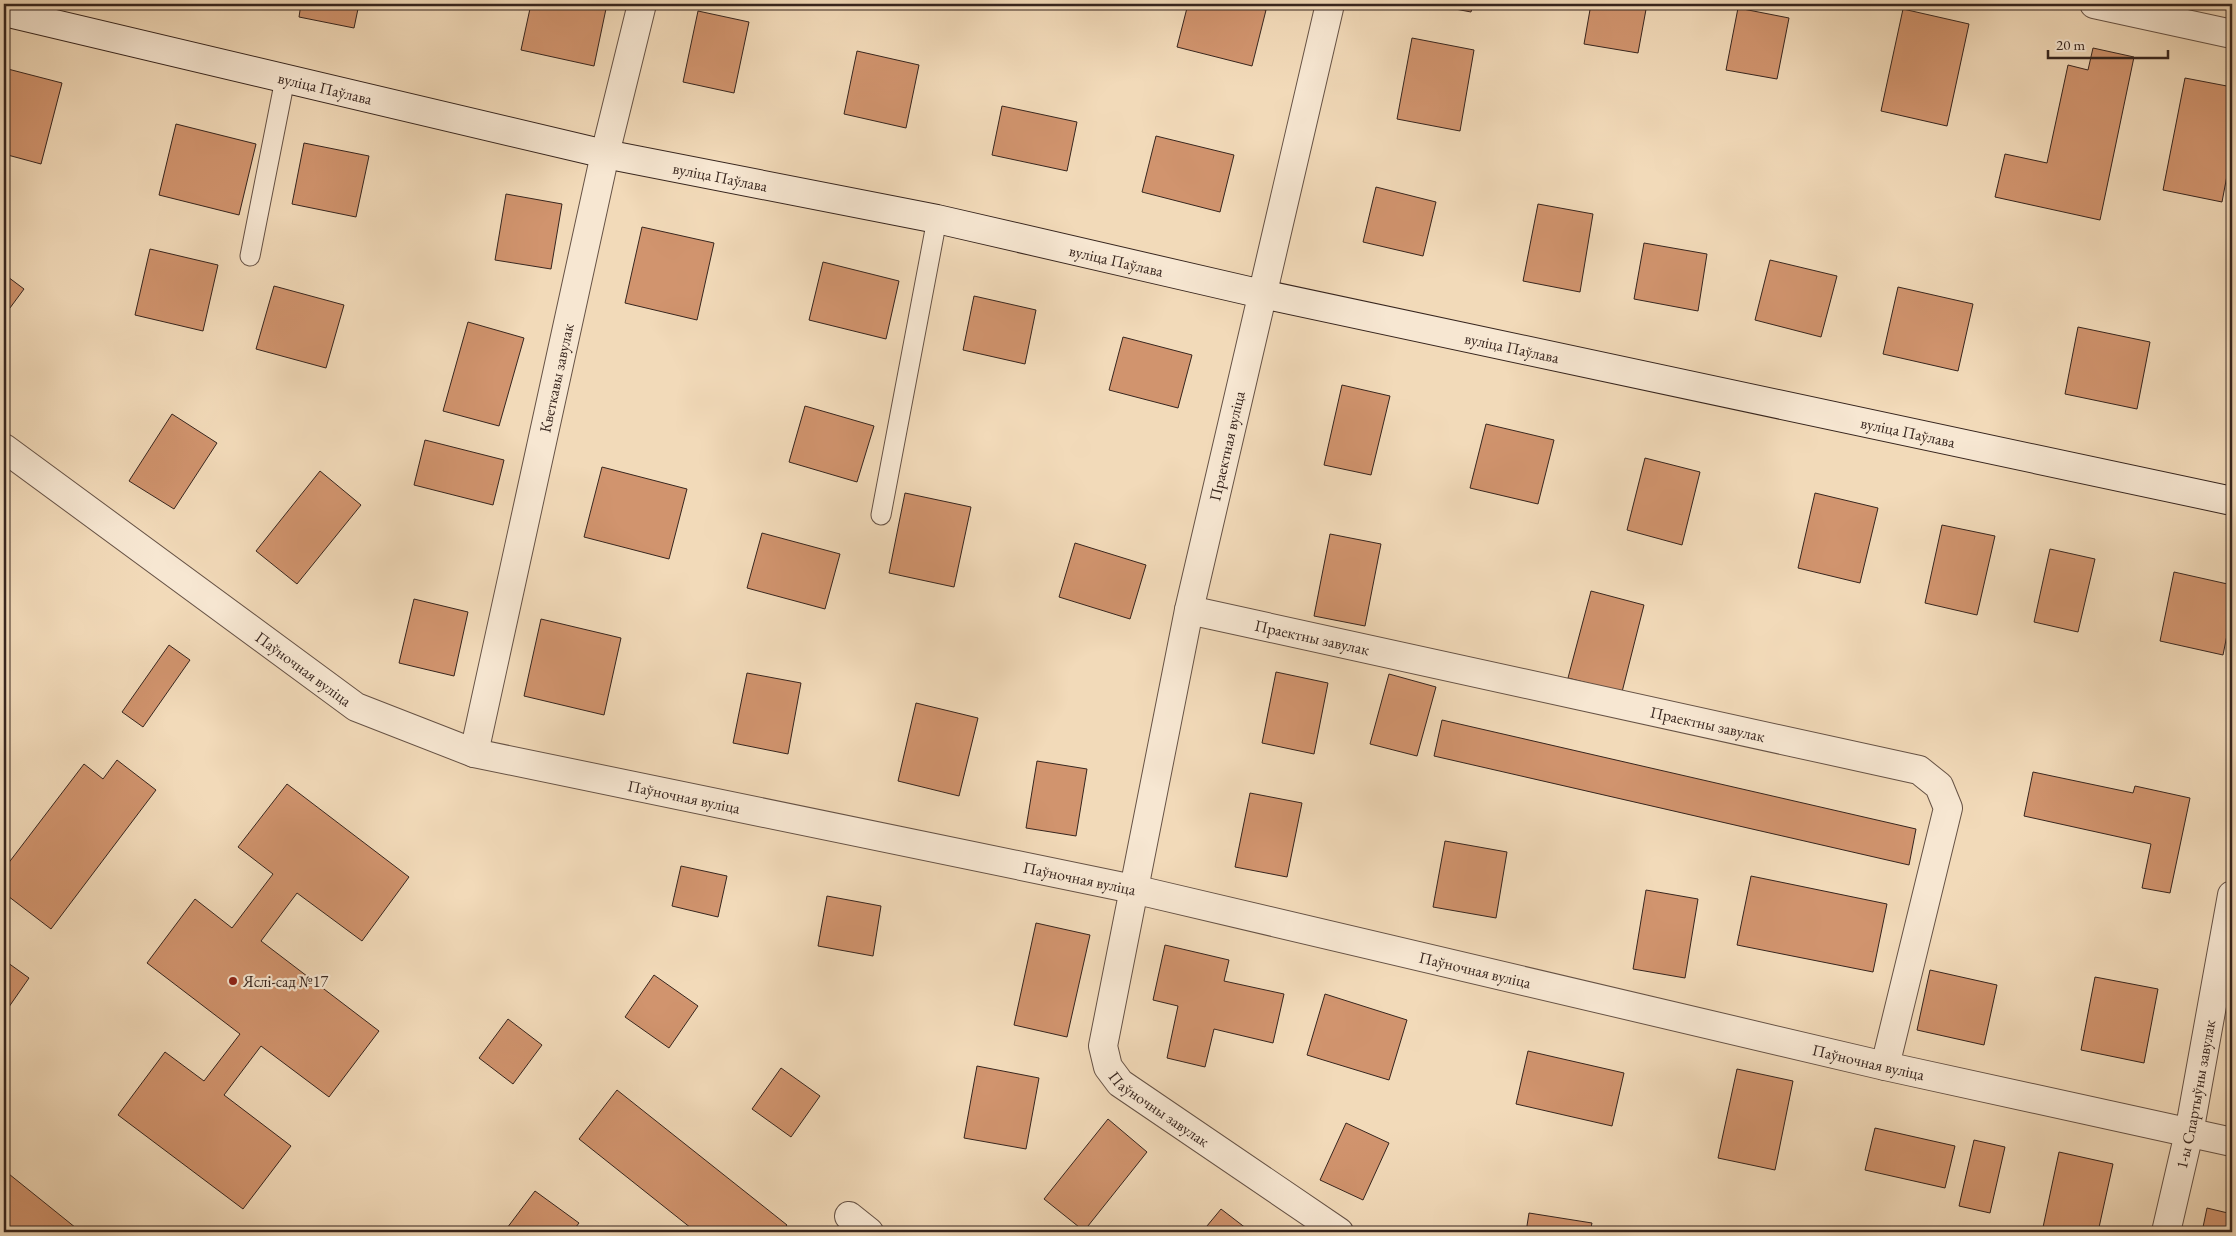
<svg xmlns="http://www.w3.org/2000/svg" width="2236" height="1236" font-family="'EB Garamond',serif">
<rect width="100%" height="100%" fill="#f2dab9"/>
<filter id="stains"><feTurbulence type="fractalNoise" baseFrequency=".004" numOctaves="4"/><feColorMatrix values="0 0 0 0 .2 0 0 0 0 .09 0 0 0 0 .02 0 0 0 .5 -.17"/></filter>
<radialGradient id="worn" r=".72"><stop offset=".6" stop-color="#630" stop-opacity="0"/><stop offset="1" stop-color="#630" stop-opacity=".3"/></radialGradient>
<g fill="#d1946e" stroke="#37251e">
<path d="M 301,4 L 359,4 L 354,28 L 299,17 Z"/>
<path d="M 531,4 L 607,4 L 594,66 L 521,50 Z"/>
<path d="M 1188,4 L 1241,4 L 1266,10 L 1252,66 L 1177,47 Z"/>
<path d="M 1429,4 L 1473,4 L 1471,12 Z"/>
<path d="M 1591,4 L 1647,4 L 1638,53 L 1584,44 Z"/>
<path d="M 1738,8 L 1789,18 L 1777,79 L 1726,70 Z"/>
<path d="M 1903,9 L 1969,24 L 1947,126 L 1881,111 Z"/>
<path d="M 698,11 L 749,22 L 734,93 L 683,82 Z"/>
<path d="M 1412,38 L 1474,50 L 1460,131 L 1397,119 Z"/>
<path d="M 2093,48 L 2134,57 L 2100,220 L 1995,197 L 2005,154 L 2047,163 L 2068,65 L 2088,70 Z"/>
<path d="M 857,51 L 919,65 L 906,128 L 844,114 Z"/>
<path d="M 4,68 L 62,83 L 41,164 L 4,154 Z"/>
<path d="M 2185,78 L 2232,87 L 2232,149 L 2222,202 L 2163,190 Z"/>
<path d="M 1002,106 L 1077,122 L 1067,171 L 992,155 Z"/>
<path d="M 176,124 L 256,144 L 239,215 L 159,195 Z"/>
<path d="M 1156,136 L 1234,155 L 1220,212 L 1142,192 Z"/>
<path d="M 304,143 L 369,156 L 356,217 L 292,204 Z"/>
<path d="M 1376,187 L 1436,202 L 1423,256 L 1363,242 Z"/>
<path d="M 506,194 L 562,204 L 551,269 L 495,260 Z"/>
<path d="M 1538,204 L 1593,214 L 1580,292 L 1523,281 Z"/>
<path d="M 642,227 L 714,243 L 697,320 L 625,303 Z"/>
<path d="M 1644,243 L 1707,254 L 1698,311 L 1634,299 Z"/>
<path d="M 150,249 L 218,265 L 203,331 L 135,315 Z"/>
<path d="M 1770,260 L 1837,276 L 1821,337 L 1755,320 Z"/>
<path d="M 823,262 L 899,281 L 886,339 L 809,320 Z"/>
<path d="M 4,274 L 24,289 L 4,316 Z"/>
<path d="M 274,286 L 344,305 L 326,368 L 256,349 Z"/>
<path d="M 1898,287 L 1973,304 L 1958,371 L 1883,354 Z"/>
<path d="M 974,296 L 1036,310 L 1025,364 L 963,350 Z"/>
<path d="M 468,322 L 524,338 L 499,426 L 443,411 Z"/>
<path d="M 2078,327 L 2150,342 L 2137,409 L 2065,394 Z"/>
<path d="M 1123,337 L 1192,355 L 1178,408 L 1109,390 Z"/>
<path d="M 1342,385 L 1390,396 L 1371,475 L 1324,465 Z"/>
<path d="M 805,406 L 874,426 L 857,482 L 789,462 Z"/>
<path d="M 172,414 L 217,443 L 174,509 L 129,481 Z"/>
<path d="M 1486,424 L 1554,440 L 1538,504 L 1470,488 Z"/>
<path d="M 425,440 L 504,460 L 493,505 L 414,485 Z"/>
<path d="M 1645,458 L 1700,472 L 1682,545 L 1627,530 Z"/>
<path d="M 602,467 L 687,489 L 669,559 L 584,537 Z"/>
<path d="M 320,471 L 361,505 L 297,584 L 256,551 Z"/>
<path d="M 905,493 L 971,507 L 954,587 L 889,573 Z"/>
<path d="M 1815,493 L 1878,508 L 1860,583 L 1798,568 Z"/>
<path d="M 1942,525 L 1995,536 L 1977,615 L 1925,603 Z"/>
<path d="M 762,533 L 840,554 L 825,609 L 747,588 Z"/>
<path d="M 1330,534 L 1381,544 L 1365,626 L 1314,616 Z"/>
<path d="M 1075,543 L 1146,565 L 1130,619 L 1059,597 Z"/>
<path d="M 2050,549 L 2095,559 L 2078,632 L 2034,622 Z"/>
<path d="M 2174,572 L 2232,585 L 2232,610 L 2223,655 L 2160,641 Z"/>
<path d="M 1591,591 L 1644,605 L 1622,692 L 1568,678 Z"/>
<path d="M 414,599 L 468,612 L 454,676 L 399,663 Z"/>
<path d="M 541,619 L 621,638 L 604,715 L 524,696 Z"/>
<path d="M 169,645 L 190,660 L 143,727 L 122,712 Z"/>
<path d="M 1276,672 L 1328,683 L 1314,754 L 1262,743 Z"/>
<path d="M 747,673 L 801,683 L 788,754 L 733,743 Z"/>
<path d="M 1389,674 L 1436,687 L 1417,756 L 1370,744 Z"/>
<path d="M 916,703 L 978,718 L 959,796 L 898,781 Z"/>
<path d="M 1442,720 L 1916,829 L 1909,865 L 1434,756 Z"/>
<path d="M 117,760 L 156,790 L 51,929 L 4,893 L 4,869 L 84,764 L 103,779 Z"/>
<path d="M 1037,761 L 1087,769 L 1076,836 L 1026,828 Z"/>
<path d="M 2033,772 L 2133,793 L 2135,786 L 2190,798 L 2170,893 L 2142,888 L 2151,844 L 2024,816 Z"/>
<path d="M 287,784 L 409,877 L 362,941 L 297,893 L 261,941 L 379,1031 L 329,1097 L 261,1046 L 224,1095 L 291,1146 L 243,1209 L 118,1115 L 165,1052 L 204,1081 L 240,1034 L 147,963 L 195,899 L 232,928 L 273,874 L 238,847 Z"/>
<path d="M 1250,793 L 1302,803 L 1287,877 L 1235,867 Z"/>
<path d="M 1445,841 L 1507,852 L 1496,918 L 1433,907 Z"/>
<path d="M 681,866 L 727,876 L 718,917 L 672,906 Z"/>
<path d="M 1751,876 L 1887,904 L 1873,972 L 1737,945 Z"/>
<path d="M 1646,890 L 1698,899 L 1685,978 L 1633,969 Z"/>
<path d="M 827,896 L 881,906 L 873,956 L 818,946 Z"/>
<path d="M 1036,923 L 1090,935 L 1067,1037 L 1014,1025 Z"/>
<path d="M 1165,945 L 1229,960 L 1224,981 L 1284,994 L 1273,1043 L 1214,1029 L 1205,1067 L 1167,1058 L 1178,1006 L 1153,1000 Z"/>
<path d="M 4,960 L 29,978 L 4,1014 Z"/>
<path d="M 1930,970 L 1997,985 L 1984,1045 L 1917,1030 Z"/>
<path d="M 654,975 L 698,1006 L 669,1048 L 625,1017 Z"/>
<path d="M 2095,977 L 2158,989 L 2144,1063 L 2081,1050 Z"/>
<path d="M 1325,994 L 1407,1020 L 1389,1080 L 1307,1055 Z"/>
<path d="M 508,1019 L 542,1045 L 513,1084 L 479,1058 Z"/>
<path d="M 1528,1051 L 1624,1073 L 1612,1126 L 1516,1104 Z"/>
<path d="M 977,1066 L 1039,1078 L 1026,1149 L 964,1138 Z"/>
<path d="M 781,1068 L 820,1096 L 791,1137 L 752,1109 Z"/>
<path d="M 1737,1069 L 1793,1081 L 1775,1170 L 1718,1158 Z"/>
<path d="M 617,1090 L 787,1225 L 781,1232 L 696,1232 L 579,1139 Z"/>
<path d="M 1108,1119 L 1147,1152 L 1084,1231 L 1044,1199 Z"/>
<path d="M 1346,1123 L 1389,1143 L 1363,1200 L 1320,1180 Z"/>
<path d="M 1875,1128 L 1955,1146 L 1945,1188 L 1865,1170 Z"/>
<path d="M 1974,1140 L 2005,1147 L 1990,1213 L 1959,1206 Z"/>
<path d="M 2059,1152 L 2113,1164 L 2098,1232 L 2042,1232 Z"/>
<path d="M 4,1170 L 81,1232 L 4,1232 Z"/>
<path d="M 535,1191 L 579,1223 L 572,1232 L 504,1232 Z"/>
<path d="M 2207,1208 L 2232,1214 L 2232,1232 L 2202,1232 Z"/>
<path d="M 1221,1209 L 1251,1232 L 1202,1232 Z"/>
<path d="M 1529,1213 L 1592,1223 L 1590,1232 L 1526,1232 Z"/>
</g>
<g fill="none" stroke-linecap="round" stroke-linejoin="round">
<g stroke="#665245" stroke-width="21">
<g id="lane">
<path d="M 250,256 L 285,79"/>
<path d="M 881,515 L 937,219"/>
</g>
</g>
<g stroke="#665245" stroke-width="30">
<g id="street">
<path id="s1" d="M 1330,4 L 1189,610 L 1103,1046 L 1108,1067 L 1120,1083 L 1339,1232"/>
<path d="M 2094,4 L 2232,34"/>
<path id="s2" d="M 4,448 L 356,707 L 474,753 L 1133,889 L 1885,1066 L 2232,1142"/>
<path id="s3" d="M 1189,610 L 1919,770 L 1939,786 L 1948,808 L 1885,1066"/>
<path id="s4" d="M 474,753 L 605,154 L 642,4"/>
<path d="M 849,1216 L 869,1232"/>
<path id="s5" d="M 2166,1232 L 2189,1133 L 2232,895"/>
</g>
</g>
<g stroke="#37251e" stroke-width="30">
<g id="secondary">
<path id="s6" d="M 4,12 L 605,154 L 937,219 L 1262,294 L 2232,501"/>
</g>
</g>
<use href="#lane" stroke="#f7e7d2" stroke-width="19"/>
<use href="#street" stroke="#f7e7d2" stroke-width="28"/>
<use href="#secondary" stroke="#f7e7d2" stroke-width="28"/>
</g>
<circle fill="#8f2418" stroke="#f7e7d2" stroke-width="2" cx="233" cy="981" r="5"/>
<g text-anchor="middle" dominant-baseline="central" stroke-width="4.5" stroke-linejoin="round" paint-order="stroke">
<g font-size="16" fill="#37251e" stroke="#f7e7d2">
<text stroke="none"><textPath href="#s6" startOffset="330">вуліца Паўлава</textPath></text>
<text stroke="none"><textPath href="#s6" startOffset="735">вуліца Паўлава</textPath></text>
<text stroke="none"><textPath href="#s6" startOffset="1140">вуліца Паўлава</textPath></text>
<text stroke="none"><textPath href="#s6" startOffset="1545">вуліца Паўлава</textPath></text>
<text stroke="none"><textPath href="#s4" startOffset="384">Кветкавы завулак</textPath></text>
<text stroke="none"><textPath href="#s6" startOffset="1950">вуліца Паўлава</textPath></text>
<text transform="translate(1227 446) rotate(-77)">Праектная вуліца</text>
<text stroke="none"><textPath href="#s3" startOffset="126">Праектны завулак</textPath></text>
<text stroke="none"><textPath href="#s2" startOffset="372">Паўночная вуліца</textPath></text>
<text stroke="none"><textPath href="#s3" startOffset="531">Праектны завулак</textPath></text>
<text stroke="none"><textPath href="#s2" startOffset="778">Паўночная вуліца</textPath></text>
<text stroke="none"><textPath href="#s2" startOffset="1182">Паўночная вуліца</textPath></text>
<text stroke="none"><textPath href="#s2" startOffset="1588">Паўночная вуліца</textPath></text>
<text stroke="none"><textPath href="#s2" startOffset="1992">Паўночная вуліца</textPath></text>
<text stroke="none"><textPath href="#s5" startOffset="141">1-ы Спартыўны завулак</textPath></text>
<text stroke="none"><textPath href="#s1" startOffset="1155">Паўночны завулак</textPath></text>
</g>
<g font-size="16" fill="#37251e" stroke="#f7e7d2" text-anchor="start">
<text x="243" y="981">Яслі-сад №17</text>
</g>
</g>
<rect width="2236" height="1236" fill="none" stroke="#f2dab9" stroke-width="20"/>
<rect x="5" y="5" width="2226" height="1226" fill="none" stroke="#37251e" stroke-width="2.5"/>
<rect x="10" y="10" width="2216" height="1216" fill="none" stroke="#37251e"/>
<path d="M2048 50v8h120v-8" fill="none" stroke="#37251e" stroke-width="2.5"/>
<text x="2056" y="50" font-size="15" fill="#37251e" stroke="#f7e7d2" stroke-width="4" paint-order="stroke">20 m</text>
<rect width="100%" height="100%" filter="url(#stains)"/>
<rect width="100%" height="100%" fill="url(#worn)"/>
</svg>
